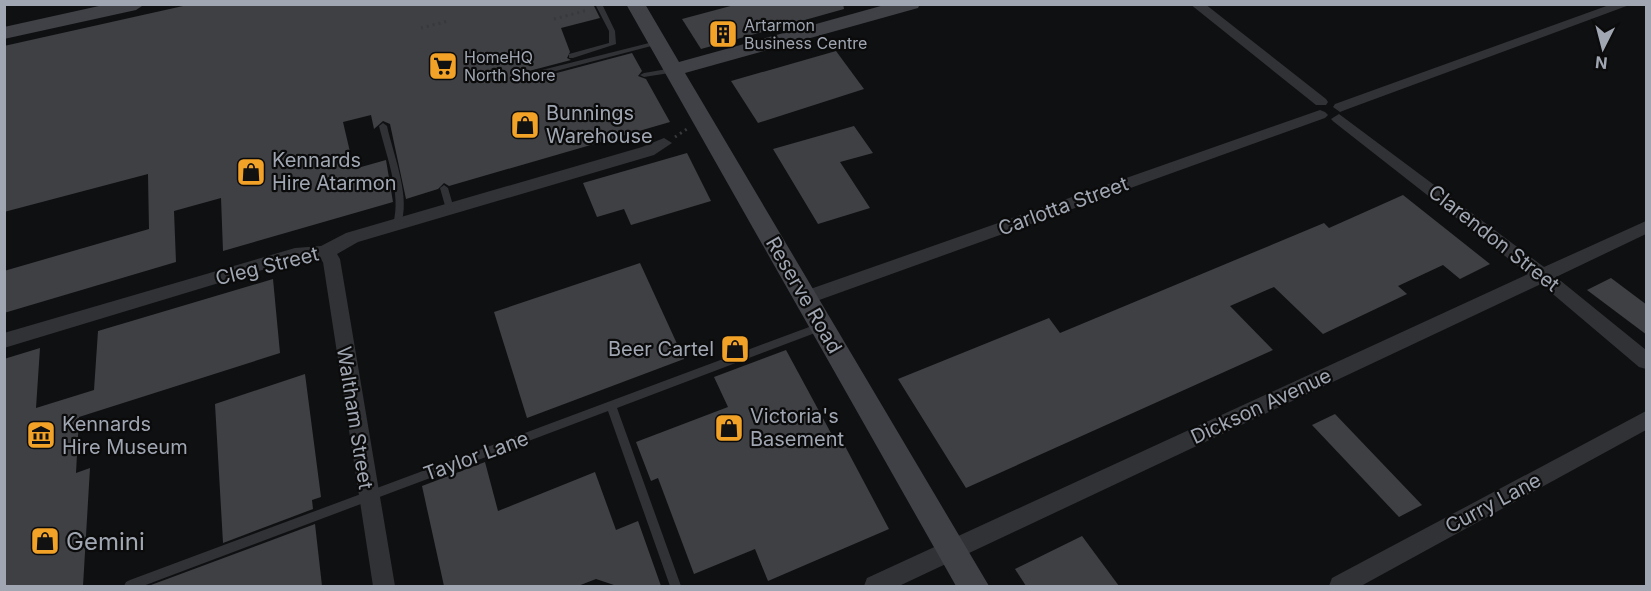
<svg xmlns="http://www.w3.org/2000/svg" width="1651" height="591" font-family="Inter,sans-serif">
<rect width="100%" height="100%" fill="#0f1011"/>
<g fill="#3e4044">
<path d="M 192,4 L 593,4 L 600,18 L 561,28 L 570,52 L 567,58 L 571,60 L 529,71 L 527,76 L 534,79 L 632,53 L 642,71 L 638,76 L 646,79 L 670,122 L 449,186 L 444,183 L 438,189 L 406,199 L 390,124 L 383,121 L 374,129 L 371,115 L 343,122 L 354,169 L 386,160 L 393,202 L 223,251 L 221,198 L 174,211 L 176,262 L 4,313 L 4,271 L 149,229 L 148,174 L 4,212 L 4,46 Z"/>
<path d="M 738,4 L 843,4 L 844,9 L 701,49 L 682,19 Z"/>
<path d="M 836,51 L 864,89 L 758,123 L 731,81 Z"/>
<path d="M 854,126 L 873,153 L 840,162 L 870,208 L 818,224 L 773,149 Z"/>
<path d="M 687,153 L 711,201 L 631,225 L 624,209 L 597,217 L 583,183 Z"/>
<path d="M 1403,195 L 1490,264 L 1460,279 L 1443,265 L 1398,286 L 1407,294 L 1323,334 L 1274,287 L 1230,306 L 1273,350 L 966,488 L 898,379 L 1049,318 L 1060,333 L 1324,223 L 1329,228 Z"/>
<path d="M 640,263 L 684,359 L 527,418 L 494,312 Z"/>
<path d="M 1611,278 L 1647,305 L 1647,335 L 1587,290 Z"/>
<path d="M 273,279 L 280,353 L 79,417 L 76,473 L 90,468 L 83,586 L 4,586 L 4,359 L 40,348 L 36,408 L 94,390 L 98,331 Z"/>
<path d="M 786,350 L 832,435 L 838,433 L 889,529 L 768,581 L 755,549 L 694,574 L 658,478 L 651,481 L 636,442 L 728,407 L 714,377 Z"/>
<path d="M 305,374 L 321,497 L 312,500 L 313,509 L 223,543 L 215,404 Z"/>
<path d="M 1335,414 L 1422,505 L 1399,517 L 1312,425 Z"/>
<path d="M 485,462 L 498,511 L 595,472 L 616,530 L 638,521 L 661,586 L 617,586 L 596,579 L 578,586 L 444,586 L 422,486 Z"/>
<path d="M 315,524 L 322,586 L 151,586 L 151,585 Z"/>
<path d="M 1082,536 L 1119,586 L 1026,586 L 1015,569 Z"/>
</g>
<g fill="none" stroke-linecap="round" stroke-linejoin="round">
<g stroke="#37393d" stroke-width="3" stroke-dasharray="2 4" stroke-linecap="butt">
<path d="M 554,19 L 588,10"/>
<path d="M 421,28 L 448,21"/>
<path d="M 675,137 L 687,129"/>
</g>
<g fill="#313236" fill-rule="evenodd">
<path d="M 595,4 L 602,4 L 615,31 L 616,44 L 573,58 L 569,58 L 569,54 L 609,43 L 609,31 Z"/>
<path d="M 657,41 L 659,42 L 659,44 L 533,77 L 529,75 L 530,73 Z"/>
<path d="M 673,68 L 677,70 L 676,72 L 644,77 L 640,75 L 644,73 Z"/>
<path d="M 383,123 L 387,126 C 393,154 412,199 400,226 L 397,227 L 393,224 C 402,195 386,155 379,126 Z"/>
<path d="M 444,185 L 448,188 L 454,209 L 450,212 L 446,209 L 440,188 Z"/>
<path d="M 820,323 L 823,324 L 825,327 L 823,330 L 617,408 L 681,586 L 670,586 L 608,411 L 143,586 L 124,586 L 126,582 L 130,580 Z"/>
</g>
<g fill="#313236" fill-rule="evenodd">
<path d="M 1190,4 L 1205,4 L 1326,99 L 1328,102 L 1326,105 L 1316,105 Z"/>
<path d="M 1612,4 L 1632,4 L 1345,110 L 1340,112 L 1333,107 L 1335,104 Z"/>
<path d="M 1320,110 L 1325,112 L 1328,115 L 1325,118 L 811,303 L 799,303 L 796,298 L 799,293 Z"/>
<path d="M 1339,114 L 1544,267 L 1646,221 L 1646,234 L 1556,277 L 1646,350 L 1646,369 L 1639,367 L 1541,284 L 899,586 L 864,586 L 867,578 L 1528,274 L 1334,122 L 1331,119 Z"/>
<path d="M 664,138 L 672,143 L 654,155 L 358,242 L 337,254 L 340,259 L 395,586 L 373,586 L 323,262 L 320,259 L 295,260 L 4,348 L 4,333 L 295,248 L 321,246 L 346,233 L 642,147 Z"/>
<path d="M 1646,411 L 1646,430 L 1361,586 L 1329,586 L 1332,578 Z"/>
</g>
<g fill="#3f4146" fill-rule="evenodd">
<path d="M 108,4 L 145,4 L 136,10 L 4,39 L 4,27 Z"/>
<path d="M 626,4 L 645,4 L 679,62 L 888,4 L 920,4 L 918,8 L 685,73 L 989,586 L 956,586 Z"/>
</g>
</g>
<defs>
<g id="building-square" transform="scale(1.5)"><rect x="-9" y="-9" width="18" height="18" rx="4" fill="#f1a227" stroke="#0b0b0c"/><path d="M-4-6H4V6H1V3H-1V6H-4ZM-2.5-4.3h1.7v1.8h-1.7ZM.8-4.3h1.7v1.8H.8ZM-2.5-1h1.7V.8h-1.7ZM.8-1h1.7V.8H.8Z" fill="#111"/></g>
<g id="supermarket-square" transform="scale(1.5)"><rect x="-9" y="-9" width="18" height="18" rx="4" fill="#f1a227" stroke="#0b0b0c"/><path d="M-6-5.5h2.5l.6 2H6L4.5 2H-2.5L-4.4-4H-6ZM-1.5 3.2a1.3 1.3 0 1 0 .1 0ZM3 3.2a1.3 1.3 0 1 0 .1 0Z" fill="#111"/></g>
<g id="shop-square" transform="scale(1.5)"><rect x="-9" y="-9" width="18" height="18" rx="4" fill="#f1a227" stroke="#0b0b0c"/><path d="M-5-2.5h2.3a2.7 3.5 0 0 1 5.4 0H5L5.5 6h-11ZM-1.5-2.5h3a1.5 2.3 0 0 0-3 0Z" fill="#111"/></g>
<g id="museum-square" transform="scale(1.5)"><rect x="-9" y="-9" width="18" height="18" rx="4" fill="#f1a227" stroke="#0b0b0c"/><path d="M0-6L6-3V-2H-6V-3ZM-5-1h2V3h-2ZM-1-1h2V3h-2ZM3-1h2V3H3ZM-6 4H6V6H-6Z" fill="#111"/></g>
</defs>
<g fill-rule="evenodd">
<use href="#building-square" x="723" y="34"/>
<use href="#supermarket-square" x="443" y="66"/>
<use href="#shop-square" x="525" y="125"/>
<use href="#shop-square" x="251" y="172"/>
<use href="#shop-square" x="735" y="349"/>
<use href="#shop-square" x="729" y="428"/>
<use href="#museum-square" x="41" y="435"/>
<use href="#shop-square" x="45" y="541"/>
</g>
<g text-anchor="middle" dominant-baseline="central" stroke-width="4.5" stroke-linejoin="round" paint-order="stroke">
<g font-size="16" fill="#a0a7b2" stroke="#0b0b0c" text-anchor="start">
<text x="744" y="25">Artarmon<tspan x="744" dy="18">Business Centre</tspan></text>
<text x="464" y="57">HomeHQ<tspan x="464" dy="18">North Shore</tspan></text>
</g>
<g font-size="20" fill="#a0a7b2" stroke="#0b0b0c" text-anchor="start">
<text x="546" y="113">Bunnings<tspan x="546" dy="23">Warehouse</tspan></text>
<text x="272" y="160">Kennards<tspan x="272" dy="23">Hire Atarmon</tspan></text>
<text x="714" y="349" text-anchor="end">Beer Cartel</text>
<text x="750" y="416">Victoria's<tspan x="750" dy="23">Basement</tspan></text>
<text x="62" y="424">Kennards<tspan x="62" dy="23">Hire Museum</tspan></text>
</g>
<g font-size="20" fill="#a0a7b2" stroke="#0b0b0c">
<text transform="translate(1063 206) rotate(-20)">Carlotta Street</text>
<text transform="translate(1494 238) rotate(38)">Clarendon Street</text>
<text transform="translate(267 266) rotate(-14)">Cleg Street</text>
<text transform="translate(804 295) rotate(60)">Reserve Road</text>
<text transform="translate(1261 406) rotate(-25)">Dickson Avenue</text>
<text transform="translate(355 418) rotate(81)">Waltham Street</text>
<text transform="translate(476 456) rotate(-20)">Taylor Lane</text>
<text transform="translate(1493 503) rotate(-28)">Curry Lane</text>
</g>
<g font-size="24" fill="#a0a7b2" stroke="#0b0b0c" text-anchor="start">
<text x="66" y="541">Gemini</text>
</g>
</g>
<rect width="1651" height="591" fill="none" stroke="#a0a7b2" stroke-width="12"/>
<g transform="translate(1603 48) rotate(186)" stroke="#0b0b0c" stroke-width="4.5" paint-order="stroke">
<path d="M0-4.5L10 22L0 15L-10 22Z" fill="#a0a7b2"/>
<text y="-9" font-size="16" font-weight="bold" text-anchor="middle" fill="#a0a7b2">N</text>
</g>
</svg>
